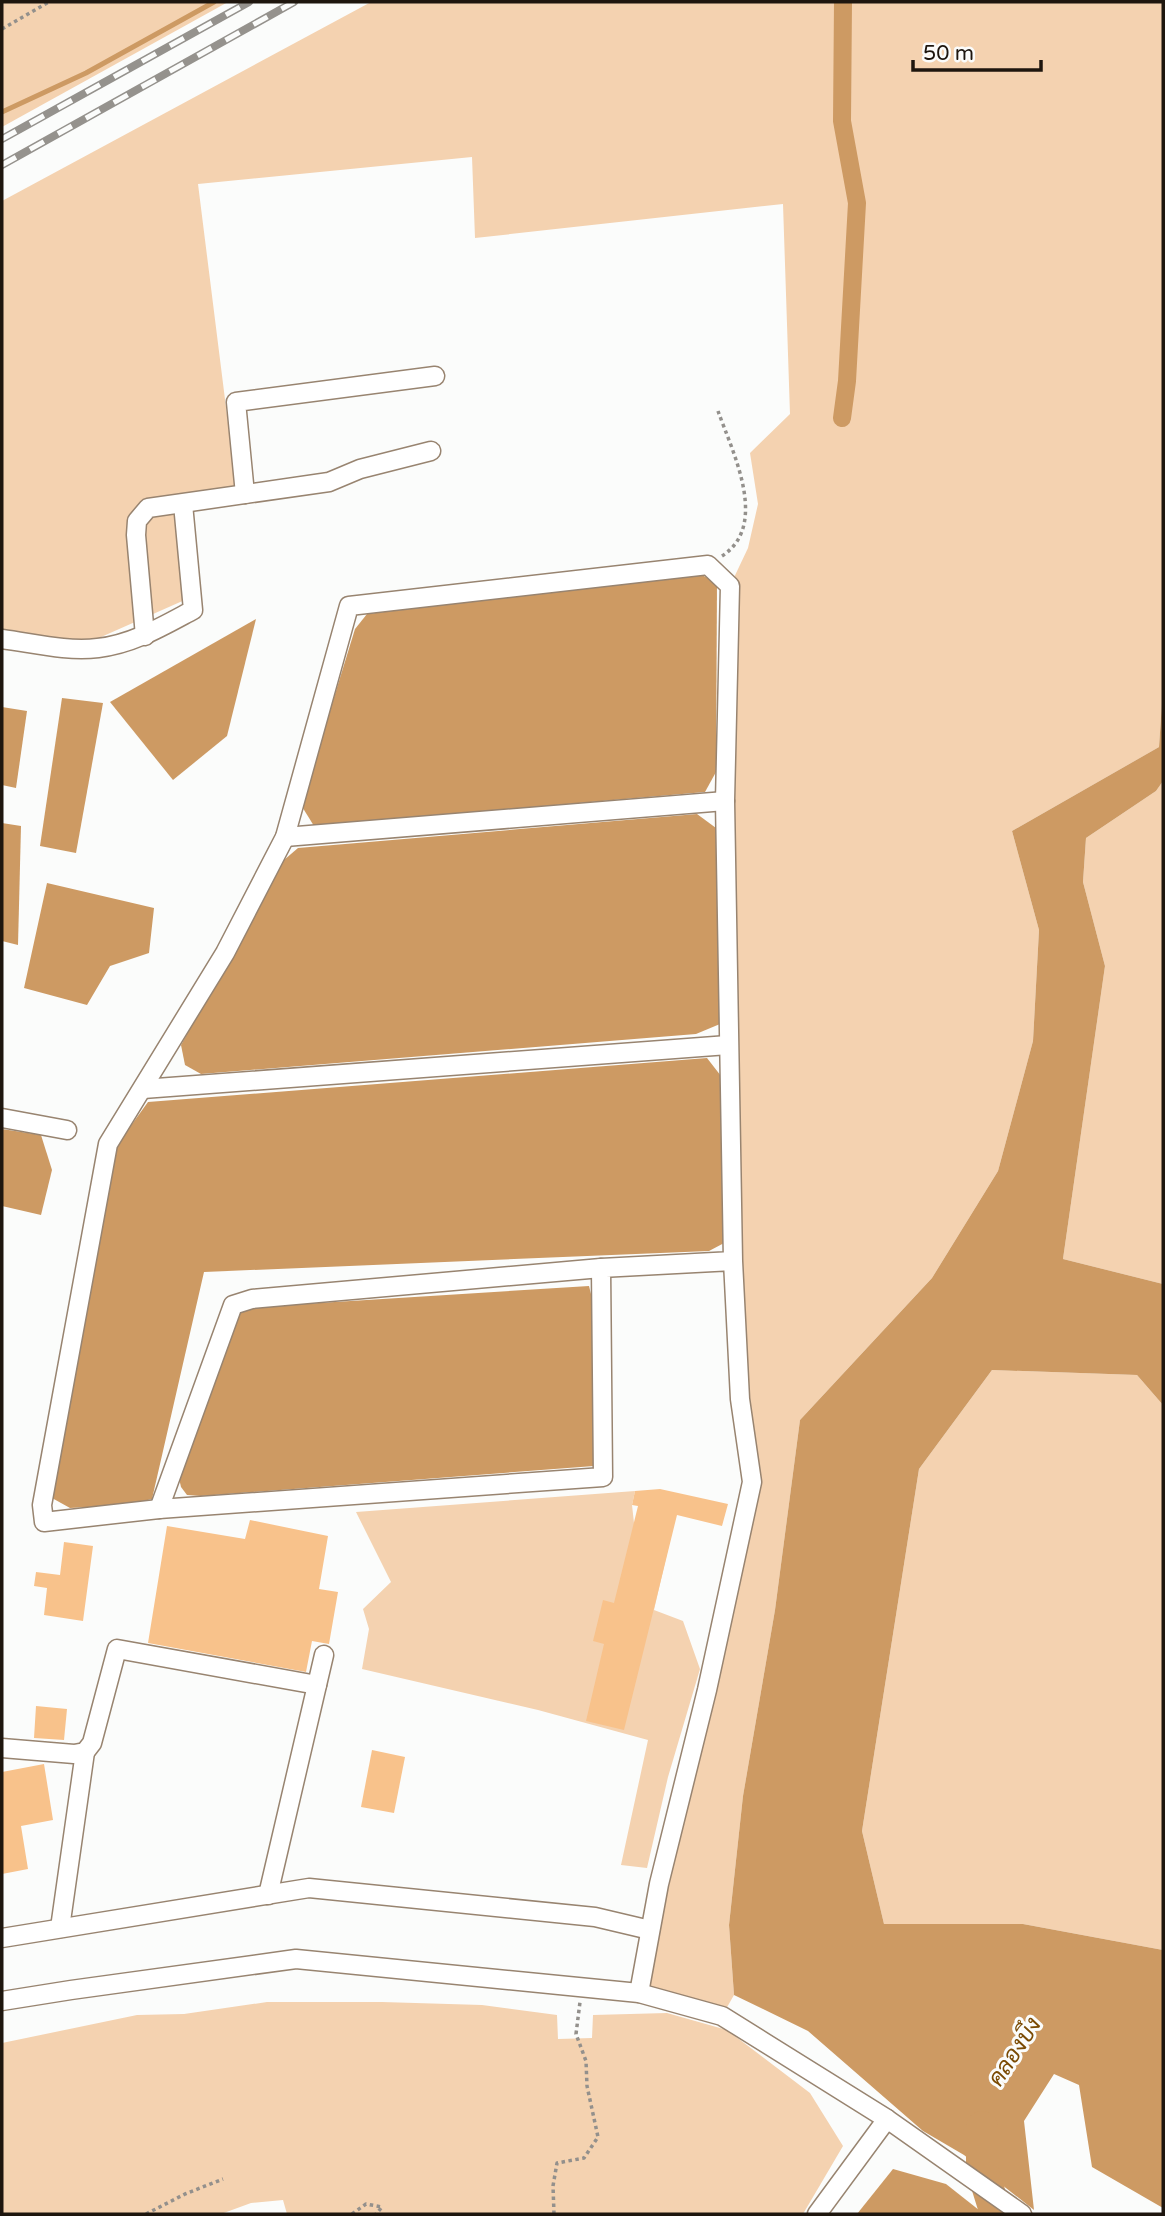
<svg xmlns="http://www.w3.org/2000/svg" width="1165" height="2216" font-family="'Varela Round',Sarabun,sans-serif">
<rect width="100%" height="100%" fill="#fbfcfb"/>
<g fill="#f4d2b0">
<path d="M 2,2 L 228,2 L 2,127 Z"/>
<path d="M 371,2 L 1163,2 L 1163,688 L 1159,747 L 1012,831 L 1039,930 L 1033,1041 L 998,1171 L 932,1278 L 800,1420 L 775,1610 L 743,1796 L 729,1925 L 734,1995 L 722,2016 L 639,1993 L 752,1482 L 740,1399 L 730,586 L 748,548 L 758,504 L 750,453 L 790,414 L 783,204 L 475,238 L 472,157 L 198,184 L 237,495 L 176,508 L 187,599 L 83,645 L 2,636 L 2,201 Z"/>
<path d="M 1163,781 L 1163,1284 L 1063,1259 L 1105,966 L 1083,882 L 1086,838 L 1156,791 Z"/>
<path d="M 992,1370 L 1137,1375 L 1163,1405 L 1163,1950 L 1023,1924 L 884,1924 L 862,1831 L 919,1469 Z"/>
<path d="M 635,1491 L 632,1505 L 634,1523 L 672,1532 L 654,1610 L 683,1621 L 700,1669 L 668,1777 L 647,1868 L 621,1865 L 648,1740 L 538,1710 L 362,1669 L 369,1629 L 363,1609 L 391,1582 L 356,1512 Z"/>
<path d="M 267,2002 L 382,2002 L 482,2005 L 557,2015 L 558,2039 L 592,2038 L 593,2015 L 667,2013 L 727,2030 L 810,2093 L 843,2146 L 803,2214 L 287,2214 L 283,2200 L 251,2203 L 221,2214 L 2,2214 L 2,2043 L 137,2015 L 184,2014 Z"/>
</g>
<g fill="#cd9a63">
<path d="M 700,574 L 717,583 L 716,772 L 705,792 L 314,826 L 301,805 L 355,629 L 367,614 Z"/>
<path d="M 256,619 L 227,736 L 173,780 L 110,702 Z"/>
<path d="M 1163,688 L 1163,781 L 1156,791 L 1086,838 L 1083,882 L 1105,966 L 1063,1259 L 1163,1284 L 1163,1405 L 1137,1375 L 992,1370 L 919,1469 L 862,1831 L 884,1924 L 1023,1924 L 1163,1950 L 1163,2208 L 1092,2167 L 1079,2085 L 1054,2074 L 1024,2121 L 1034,2210 L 964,2155 L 923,2131 L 808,2031 L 734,1995 L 729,1925 L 743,1796 L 775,1610 L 800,1420 L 932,1278 L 998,1171 L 1033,1041 L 1039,930 L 1012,831 L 1159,747 Z"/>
<path d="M 62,698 L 103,703 L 76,853 L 40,846 Z"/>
<path d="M 2,707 L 27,711 L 16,788 L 2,785 Z"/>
<path d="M 697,814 L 716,828 L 720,1024 L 696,1034 L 201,1074 L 185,1065 L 181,1045 L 284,860 L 298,848 Z"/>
<path d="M 2,823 L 21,826 L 18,945 L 2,941 Z"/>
<path d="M 47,883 L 154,908 L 149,953 L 110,966 L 87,1005 L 24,988 Z"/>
<path d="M 707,1058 L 721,1076 L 726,1242 L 709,1251 L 204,1272 L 152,1499 L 127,1505 L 70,1508 L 52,1498 L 114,1149 L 148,1102 Z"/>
<path d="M 2,1129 L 41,1135 L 52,1170 L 41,1215 L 2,1206 Z"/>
<path d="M 589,1286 L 592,1298 L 594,1466 L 201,1496 L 187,1495 L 181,1487 L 178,1474 L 238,1314 L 255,1307 Z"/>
<path d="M 893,2169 L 946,2184 L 984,2214 L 857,2214 Z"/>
</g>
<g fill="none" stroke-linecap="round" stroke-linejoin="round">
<path stroke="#cd9a63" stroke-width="5" d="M 2,112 L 86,73 L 214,2"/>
<path stroke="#cd9a63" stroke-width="18" d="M 842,418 L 847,381 L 857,203 L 842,121 L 843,2"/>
<path stroke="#cd9a63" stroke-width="32" d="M 982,2127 L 982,2169 L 996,2214"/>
</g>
<g fill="#f8c28b">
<path d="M 660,1489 L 728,1504 L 722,1526 L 677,1515 L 624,1730 L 586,1721 L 604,1644 L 593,1641 L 603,1600 L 614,1603 L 638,1506 L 632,1505 L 635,1491 Z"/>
<path d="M 250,1520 L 328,1536 L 319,1589 L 338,1592 L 329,1644 L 312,1641 L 306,1672 L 148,1643 L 167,1526 L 245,1539 Z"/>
<path d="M 64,1542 L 93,1546 L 83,1621 L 44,1615 L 47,1588 L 34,1586 L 36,1572 L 60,1575 Z"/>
<path d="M 36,1706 L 67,1709 L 64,1740 L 34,1738 Z"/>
<path d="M 372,1750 L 405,1757 L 394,1813 L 361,1807 Z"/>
<path d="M 44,1764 L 53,1820 L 21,1826 L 28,1869 L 2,1874 L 2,1772 Z"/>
</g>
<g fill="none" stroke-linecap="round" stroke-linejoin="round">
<g stroke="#988470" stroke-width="21">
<g id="minor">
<path d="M 245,494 L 236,402 L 435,376"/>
<path d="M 145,636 L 136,535 L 137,521 L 148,508 L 329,482 L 360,469 L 431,451"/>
<path d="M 2,639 C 33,643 67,652 98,648 C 133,644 163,626 193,610 L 183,504"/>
<path d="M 285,837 L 725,801"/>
<path d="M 143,1089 L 728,1045"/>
<path d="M 2,1118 L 67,1130"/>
<path d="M 159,1509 L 233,1305 L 252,1299 L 601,1268"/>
<path d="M 2,1748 L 74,1754 L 85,1752 L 92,1743 L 117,1649 L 317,1685"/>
<path d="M 268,1895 L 324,1655"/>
<path d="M 60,1928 L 85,1752"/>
<path d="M 2,1938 L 309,1888 L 595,1917 L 650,1930"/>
<path d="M 639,1993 L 659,1884 L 707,1690 L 752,1482 L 740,1399 L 733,1261 L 725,801 L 730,586 L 708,565 L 349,606 L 285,837 L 225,953 L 108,1144 L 42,1505 L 44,1522 L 159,1509 L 603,1477 L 601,1268 L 733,1261"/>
<path d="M 2,2001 L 71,1990 L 296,1959 L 639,1993 L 722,2016 L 887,2119 L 1022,2214"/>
<path d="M 817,2214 L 887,2119"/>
</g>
</g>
<g stroke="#93908c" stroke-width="3.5" stroke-dasharray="3.5 3.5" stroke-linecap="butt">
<path d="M 2,29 L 49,2"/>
<path d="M 718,411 C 732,451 770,525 722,556"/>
<path d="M 146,2214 L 185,2194 L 223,2179"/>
<path d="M 352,2214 L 366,2204 L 382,2207 L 376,2214"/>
<path d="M 554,2214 L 553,2186 L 557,2163 L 584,2158 L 598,2137 L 587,2086 L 586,2061 L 576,2034 L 580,2002"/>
</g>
<use href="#minor" stroke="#fff" stroke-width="18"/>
<g stroke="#95928d" stroke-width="8">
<g id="rail">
<path d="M 2,139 L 249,2"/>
<path d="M 2,165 L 294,2"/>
</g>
</g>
<use href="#rail" stroke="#fbfcfb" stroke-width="5" stroke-dasharray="16" stroke-linecap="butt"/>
</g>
<g text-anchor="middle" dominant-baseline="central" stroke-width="6" stroke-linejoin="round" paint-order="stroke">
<g font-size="23" font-style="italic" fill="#7a4a03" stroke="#fbfcfb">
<text transform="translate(1015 2052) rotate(-57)">คลองบึง</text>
</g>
</g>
<rect width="1165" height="2216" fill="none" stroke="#1e160e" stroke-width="7"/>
<path d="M913 60v10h128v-10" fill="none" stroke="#1e160e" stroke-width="3.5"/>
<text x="923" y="60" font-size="21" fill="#1e160e" stroke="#fbfcfb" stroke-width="5" paint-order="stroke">50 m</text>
</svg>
